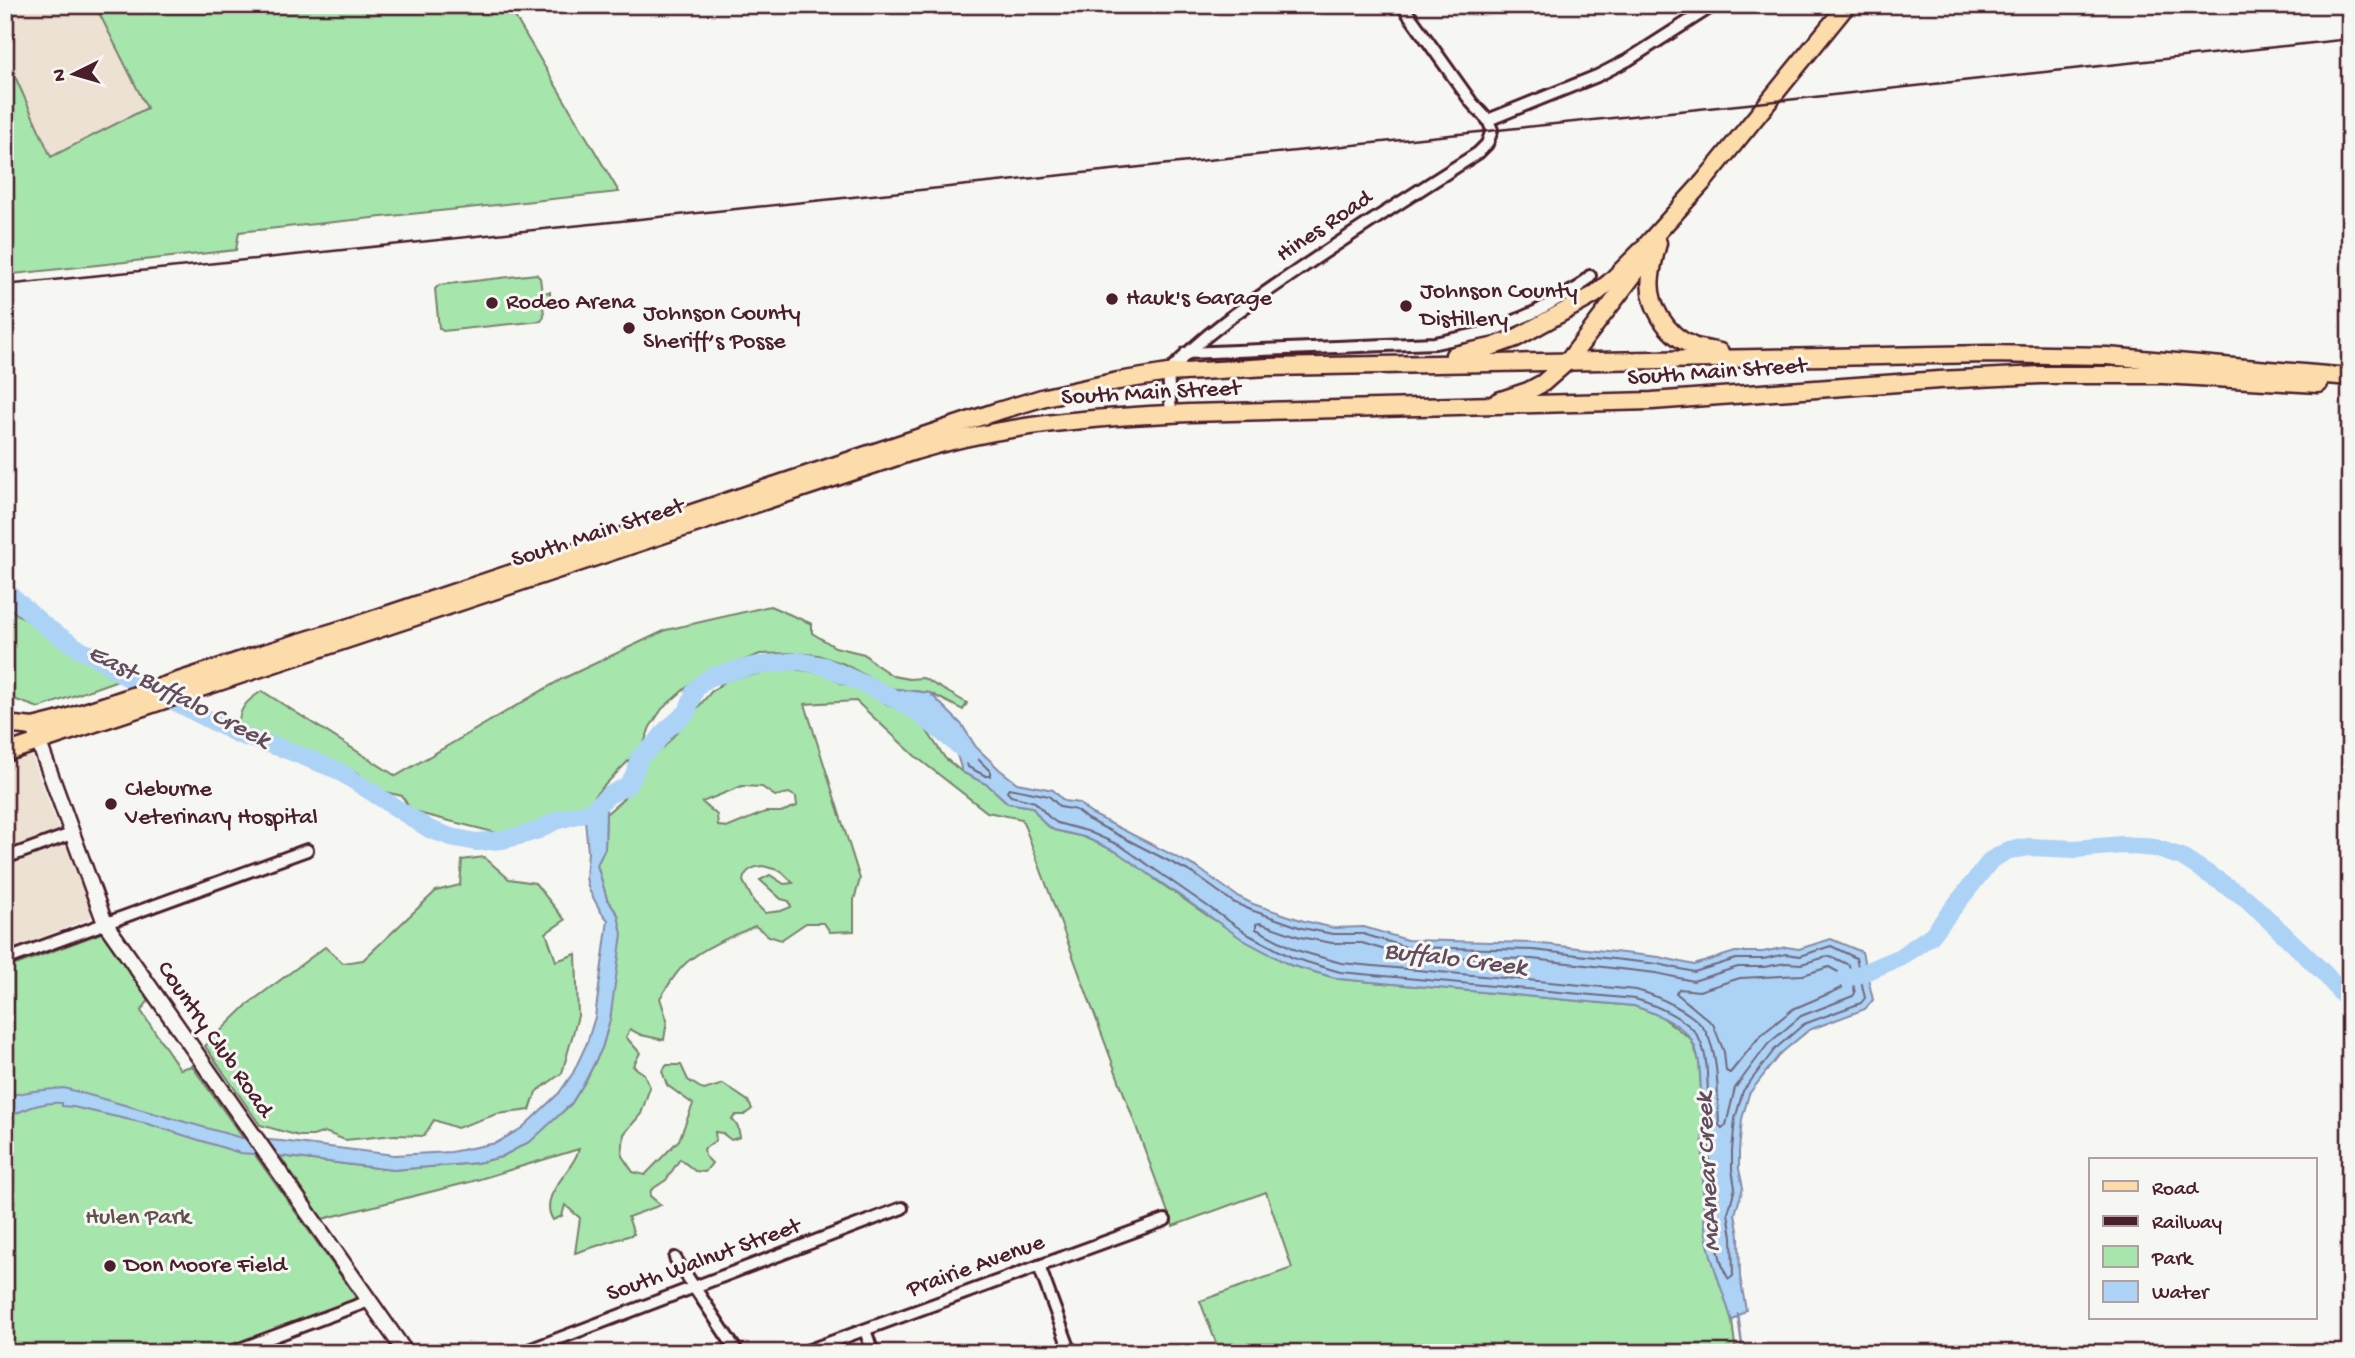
<svg xmlns="http://www.w3.org/2000/svg" width="2355" height="1358" font-family="'Gochi Hand',sans-serif">
<rect width="100%" height="100%" fill="#f6f6f2"/>
<filter id="ink" filterUnits="userSpaceOnUse"><feTurbulence type="fractalNoise" baseFrequency=".0143" numOctaves="2"/><feDisplacementMap in="SourceGraphic" scale="14" xChannelSelector="R" yChannelSelector="G"/><feConvolveMatrix kernelMatrix="1 2 1 2 8 2 1 2 1" color-interpolation-filters="sRGB"/></filter>
<g filter="url(#ink)">
<g fill="#ede1d3">
<path d="M 32,5 L 95,5 L 147,108 L 51,158 L 5,54 L 5,17 Z"/>
<path d="M 23,754 L 32,756 L 59,829 L 55,835 L 5,852 L 5,760 Z"/>
<path d="M 60,845 L 66,846 L 71,851 L 91,906 L 91,918 L 10,950 L 5,937 L 5,864 Z"/>
</g>
<g fill="#a6e5ac" stroke="#78826c" stroke-width="2" fill-rule="evenodd">
<path d="M 95,5 L 508,5 L 619,192 L 239,232 L 236,250 L 5,275 L 5,54 L 51,157 L 147,108 Z"/>
<path d="M 536,274 L 540,278 L 542,293 L 550,292 L 550,302 L 543,303 L 544,317 L 541,321 L 443,331 L 439,328 L 435,289 L 439,285 Z"/>
<path d="M 5,604 L 17,614 L 121,679 L 39,708 L 5,696 Z"/>
<path d="M 770,606 L 812,624 L 812,633 L 835,647 L 864,654 L 875,664 L 893,676 L 909,679 L 923,678 L 967,703 L 963,710 L 930,693 L 888,688 L 844,664 L 818,655 L 795,653 L 760,654 L 697,678 L 662,709 L 650,727 L 643,746 L 596,794 L 592,804 L 572,809 L 542,822 L 501,834 L 422,814 L 410,809 L 402,796 L 385,792 L 369,784 L 358,773 L 331,764 L 290,745 L 270,741 L 238,728 C 239,708 246,701 262,691 L 396,776 L 562,679 L 666,630 Z"/>
<path d="M 786,668 L 823,673 L 843,684 L 861,688 L 900,710 L 923,725 L 945,758 L 962,772 L 988,785 L 1008,803 L 1032,807 L 1044,823 L 1054,830 L 1084,837 L 1117,852 L 1143,868 L 1156,880 L 1208,916 L 1290,965 L 1339,979 L 1634,1006 L 1658,1014 L 1691,1039 L 1699,1060 L 1704,1136 L 1705,1220 L 1732,1321 L 1736,1353 L 1220,1353 L 1200,1301 L 1292,1268 L 1266,1192 L 1173,1226 L 1022,819 L 987,812 L 915,756 L 856,701 L 805,704 L 860,879 L 854,900 L 854,931 L 830,932 L 824,923 L 806,923 L 781,940 L 769,936 L 755,926 C 734,936 710,944 691,959 C 678,968 669,985 660,998 L 667,1020 L 664,1040 L 641,1035 L 630,1029 L 626,1037 L 640,1053 L 633,1066 L 644,1074 L 650,1087 L 641,1114 L 624,1134 L 622,1156 L 633,1172 L 645,1175 L 679,1140 L 693,1104 L 667,1085 L 662,1071 L 667,1065 L 681,1065 L 688,1080 L 704,1090 L 723,1084 L 748,1101 L 752,1109 L 744,1115 L 736,1115 L 732,1119 L 738,1127 L 740,1137 L 731,1140 L 722,1133 L 715,1132 L 716,1140 L 704,1149 L 705,1156 L 712,1163 L 705,1172 L 695,1171 L 680,1159 L 666,1180 L 651,1190 L 650,1196 L 661,1205 L 628,1217 L 634,1234 L 575,1253 L 580,1218 L 565,1205 L 562,1216 L 553,1220 C 537,1195 574,1171 579,1149 L 470,1182 L 322,1219 L 280,1156 L 393,1170 L 477,1163 L 501,1157 L 530,1141 L 571,1104 L 586,1080 L 602,1048 L 610,1020 L 613,992 L 618,915 L 607,899 L 597,865 L 605,848 L 606,814 L 621,801 L 636,782 L 647,758 L 664,747 L 711,692 L 727,680 ZM 742,786 L 762,787 L 775,796 L 789,793 L 796,797 L 797,806 L 781,812 L 765,812 L 729,827 L 718,826 L 717,815 L 702,802 ZM 763,866 L 781,871 L 793,883 L 784,884 L 770,875 L 760,880 L 781,899 L 789,901 L 791,907 L 781,911 L 765,913 L 754,902 L 743,881 C 745,870 753,867 763,866 Z"/>
<path d="M 484,857 L 509,879 L 535,883 L 565,920 L 546,933 L 556,961 L 576,954 L 578,1016 L 562,1073 L 536,1092 L 530,1110 L 497,1114 L 457,1128 L 434,1120 L 424,1136 L 395,1135 L 345,1140 L 325,1132 L 313,1136 L 299,1136 L 260,1125 L 205,1046 L 248,1004 L 325,947 L 343,963 L 363,960 L 436,891 L 460,885 L 462,860 Z"/>
<path d="M 101,933 L 106,937 L 149,1000 L 141,1011 L 180,1069 L 192,1066 L 355,1296 L 354,1301 L 211,1353 L 5,1353 L 5,969 Z"/>
</g>
<g fill="#acd2f6" stroke="#858aa5" stroke-width="2">
<path d="M 888,688 L 930,693 L 962,725 L 976,747 L 1000,770 L 1017,783 L 1053,790 L 1064,801 L 1079,803 L 1090,813 L 1198,868 L 1237,896 L 1253,904 L 1304,921 L 1334,928 L 1364,927 L 1407,940 L 1533,943 L 1659,957 L 1694,965 L 1735,952 L 1763,952 L 1786,947 L 1799,949 L 1831,939 L 1862,952 L 1873,1000 L 1865,1009 L 1809,1030 L 1780,1054 L 1749,1094 L 1742,1119 L 1739,1151 L 1739,1169 L 1743,1188 L 1735,1214 L 1739,1236 L 1740,1277 L 1746,1310 L 1732,1321 C 1722,1288 1706,1251 1704,1217 C 1702,1176 1704,1135 1701,1094 C 1700,1076 1701,1057 1692,1041 C 1684,1024 1651,1012 1634,1006 L 1339,979 L 1290,965 L 1245,941 L 1117,852 L 1084,837 L 1054,830 L 1044,823 L 1032,807 L 1008,803 L 988,785 L 962,772 C 947,712 931,726 885,703 Z"/>
<path d="M 596,794 L 604,799 L 606,808 L 605,848 L 597,865 L 607,899 L 618,915 L 622,934 L 610,1020 L 602,1048 L 586,1080 L 571,1104 L 531,1141 L 501,1157 L 477,1163 L 393,1170 L 280,1156 L 240,1153 L 148,1124 L 73,1107 L 62,1106 L 62,1103 C 42,1101 24,1110 5,1118 L 5,1096 L 34,1091 L 64,1088 L 242,1138 L 281,1141 L 394,1155 L 451,1152 L 496,1143 L 522,1128 L 559,1093 L 573,1073 L 587,1043 L 595,1017 L 608,920 L 601,912 L 589,890 L 586,878 L 588,852 L 585,820 Z"/>
</g>
<g fill="none" stroke-linecap="round" stroke-linejoin="round">
<g stroke="#71677c" stroke-width="2">
<path d="M 967,751 L 971,752 L 990,771 L 990,776 L 986,776 L 968,767 L 965,754 Z"/>
<path d="M 1009,788 L 1049,796 L 1060,807 L 1076,810 L 1087,819 L 1194,874 L 1233,902 L 1251,910 L 1302,928 L 1333,934 L 1363,934 L 1406,947 L 1533,950 L 1658,964 L 1694,972 L 1736,959 L 1763,959 L 1786,954 L 1800,956 L 1831,946 L 1856,958 L 1865,998 L 1861,1003 L 1804,1024 L 1775,1049 L 1743,1091 L 1735,1119 L 1732,1151 L 1732,1169 L 1735,1188 L 1728,1213 L 1732,1237 L 1733,1276 L 1729,1279 C 1721,1269 1719,1251 1716,1239 C 1706,1196 1711,1140 1708,1094 C 1707,1075 1708,1054 1698,1037 C 1689,1019 1653,1004 1635,999 L 1340,972 L 1293,958 L 1249,935 L 1121,846 L 1087,831 L 1057,823 L 1049,817 L 1035,802 L 1011,796 L 1007,792 Z"/>
<path d="M 1260,923 L 1300,937 L 1332,943 L 1362,943 L 1405,956 L 1532,959 L 1656,973 L 1693,981 L 1738,967 L 1764,967 L 1786,963 L 1801,964 L 1830,956 L 1849,965 L 1855,993 L 1853,996 L 1801,1016 L 1768,1044 L 1735,1088 L 1726,1125 L 1722,1128 L 1719,1125 C 1717,1095 1720,1059 1706,1032 C 1696,1013 1656,995 1636,990 L 1341,963 L 1296,950 L 1256,929 L 1256,924 Z"/>
<path d="M 1829,967 L 1840,973 L 1842,988 L 1793,1009 L 1760,1036 L 1730,1073 L 1726,1071 L 1724,1052 L 1713,1024 L 1676,993 L 1679,989 L 1699,991 L 1740,978 L 1803,975 Z"/>
</g>
<path stroke="#858aa5" stroke-width="2.5" d="M 1738,1314 L 1743,1353"/>
<g stroke="#acd2f6" stroke-width="18">
<path d="M 5,590 L 45,626 L 82,651 L 96,657 L 123,675 L 239,735 L 284,749 L 337,770 L 429,829 L 451,837 L 476,842 L 502,840 L 523,835 L 539,830 L 555,821 L 591,811 L 609,795 L 627,786 L 634,775 L 639,758 L 655,744 L 666,730 L 687,712 L 695,690 L 702,683 L 710,677 L 753,666 L 799,661 L 824,666 L 890,696 L 917,712 L 970,755"/>
<path d="M 1845,978 L 1858,975 L 1899,958 L 1932,935 L 1991,860 L 2009,850 L 2030,847 L 2075,849 L 2122,845 L 2155,848 L 2182,857 L 2247,899 L 2325,974 L 2350,1004"/>
</g>
<g stroke="#4a1f2b" stroke-width="16">
<g id="street">
<path d="M 1488,120 L 1597,76 L 1628,60 L 1714,5"/>
<path d="M 1186,353 L 1435,343 L 1492,331 L 1537,311 L 1579,287 L 1590,276"/>
<path d="M 1171,414 L 1168,373 C 1204,333 1250,303 1294,273 C 1354,232 1416,192 1478,153 L 1487,144 L 1492,130 L 1488,120 L 1472,103 L 1402,5"/>
<path d="M 5,858 L 71,834"/>
<path d="M 5,960 L 307,850"/>
<path d="M 675,1258 L 738,1353"/>
<path d="M 1039,1266 L 1071,1353"/>
<path d="M 865,1330 L 873,1353"/>
<path d="M 229,1353 L 369,1301"/>
<path d="M 521,1353 L 902,1208"/>
<path d="M 801,1353 L 1165,1220"/>
</g>
</g>
<g stroke="#4a1f2b" stroke-width="19">
<path id="secondary" d="M 35,732 L 105,923 L 406,1353"/>
</g>
<g stroke="#4a1f2b" stroke-width="21">
<g id="primary">
<path d="M 1658,243 C 1655,254 1652,265 1651,276 C 1647,304 1666,335 1693,346 C 1702,349 1711,350 1720,352"/>
<path d="M 1454,355 L 1491,347 L 1516,338 L 1594,295 L 1610,282 L 1640,252 L 1704,181 L 1847,5"/>
<path d="M 1498,401 L 1528,391 L 1543,383 L 1568,361 L 1645,260"/>
<path d="M 5,724 L 33,727 L 57,721 L 248,658 L 359,624 L 995,412 L 1045,397 L 1118,381 L 1168,373 L 1268,367 L 1989,354 L 2107,356 L 2350,377"/>
<path d="M 5,753 L 915,451 C 1005,424 1096,417 1189,413 L 1652,401 L 1939,380 L 2040,375 L 2163,375 L 2319,384"/>
</g>
</g>
<use href="#street" stroke="#f6f6f2" stroke-width="10"/>
<use href="#secondary" stroke="#f6f6f2" stroke-width="14"/>
<use href="#primary" stroke="#fcdcab" stroke-width="16"/>
<path stroke="#4a1f2b" stroke-width="2.5" d="M 5,285 L 1796,99 L 2350,39"/>
</g>
</g>
<g fill="#4a1f2b" stroke="#f6f6f2" stroke-width="2.5">
<circle cx="1112" cy="299" r="7"/>
<circle cx="492" cy="303" r="7"/>
<circle cx="1406" cy="306" r="7"/>
<circle cx="629" cy="328" r="7"/>
<circle cx="111" cy="804" r="7"/>
<circle cx="110" cy="1266" r="7"/>
</g>
<g text-anchor="middle" dominant-baseline="central" stroke-width="6" stroke-linejoin="round" paint-order="stroke">
<g font-size="24" fill="#4a1f2b" stroke="#f6f6f2">
<text transform="translate(1325 227) rotate(-34)">Hines Road</text>
<text transform="translate(1717 373) rotate(-4)">South Main Street</text>
<text transform="translate(1151 394) rotate(-3)">South Main Street</text>
<text transform="translate(598 534) rotate(-18)">South Main Street</text>
<text transform="translate(214 1040) rotate(55)">Country Club Road</text>
<text transform="translate(704 1261) rotate(-20)">South Walnut Street</text>
<text transform="translate(976 1267) rotate(-20)">Prairie Avenue</text>
</g>
<g font-size="24" fill="#4a1f2b" stroke="#f6f6f2" text-anchor="start">
<text x="1420" y="292">Johnson County<tspan x="1420" dy="28">Distillery</tspan></text>
<text x="1126" y="299">Hauk's Garage</text>
<text x="506" y="303">Rodeo Arena</text>
<text x="643" y="314">Johnson County<tspan x="643" dy="28">Sheriff’s Posse</tspan></text>
<text x="125" y="790">Cleburne<tspan x="125" dy="28">Veterinary Hospital</tspan></text>
<text x="124" y="1266">Don Moore Field</text>
</g>
<g font-size="24" fill="#61504b" stroke="#f6f6f2">
<text x="138" y="1218">Hulen Park</text>
</g>
<g font-size="26" font-style="italic" fill="#624c5e" stroke="#f6f6f2">
<text transform="translate(178 698) rotate(27)">East Buffalo Creek</text>
<text transform="translate(1455 961) rotate(7)">Buffalo Creek</text>
<text transform="translate(1710 1172) rotate(-93)">McAnear Creek</text>
</g>
</g>
<rect width="2355" height="1358" fill="none" stroke="#f6f6f2" stroke-width="28"/>
<rect x="14" y="14" width="2327" height="1330" fill="none" stroke="#4a1f2b" stroke-width="2.5" filter="url(#ink)"/>
<rect x="2089" y="1158" width="228" height="161" fill="#f6f6f2" stroke="#b1a0a2" stroke-width="2"/>
<rect x="2103" y="1181" width="35" height="10" fill="#fcdcab" stroke="#b1a0a2" stroke-width="2"/>
<text x="2152" y="1194" font-size="21" fill="#4a1f2b">Road</text>
<rect x="2103" y="1216" width="35" height="10" fill="#4a1f2b" stroke="#b1a0a2" stroke-width="2"/>
<text x="2152" y="1228" font-size="21" fill="#4a1f2b">Railway</text>
<rect x="2103" y="1246" width="35" height="21" fill="#a6e5ac" stroke="#b1a0a2" stroke-width="2"/>
<text x="2152" y="1264" font-size="21" fill="#4a1f2b">Park</text>
<rect x="2103" y="1281" width="35" height="21" fill="#acd2f6" stroke="#b1a0a2" stroke-width="2"/>
<text x="2152" y="1298" font-size="21" fill="#4a1f2b">Water</text>
<g transform="translate(74 74) rotate(265)" stroke="#f6f6f2" stroke-width="5" paint-order="stroke">
<path d="M0-5L12 26L0 18L-12 26Z" fill="#4a1f2b"/>
<text y="-10" font-size="19" font-weight="bold" text-anchor="middle" fill="#4a1f2b">N</text>
</g>
</svg>
